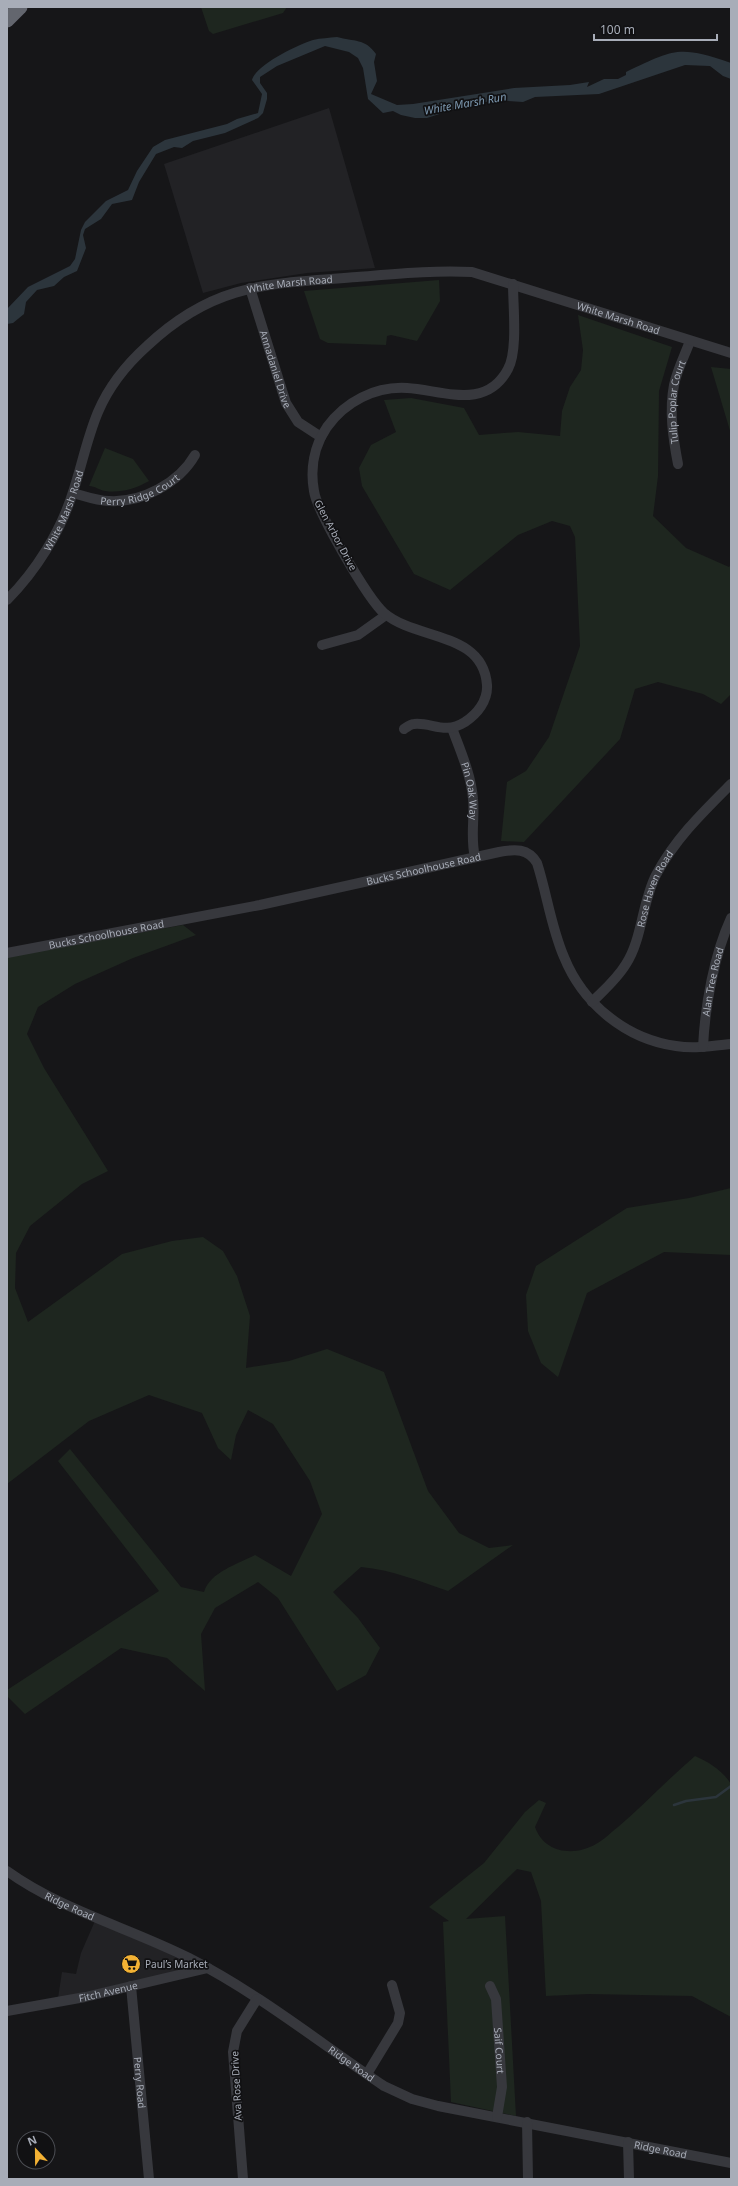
<svg xmlns="http://www.w3.org/2000/svg" width="738" height="2186" font-family="'Noto Sans',sans-serif">
<rect width="100%" height="100%" fill="#161618"/>
<g fill="#222225">
<path d="M 329,108 L 375,268 L 307,273 L 241,283 L 203,293 L 164,164 Z"/>
<path d="M 95,1921 L 164,1951 L 179,1959 L 180,1967 L 176,1972 L 58,1998 L 62,1972 L 76,1974 L 81,1953 Z"/>
</g>
<g fill="#1e261f">
<path d="M 201,7 L 287,7 L 283,13 L 213,34 L 209,31 Z"/>
<path d="M 439,280 L 440,301 L 417,341 L 391,335 L 387,336 L 386,345 L 328,343 L 320,339 L 304,291 Z"/>
<path d="M 578,315 L 672,347 L 659,391 L 658,476 L 653,516 L 686,548 L 729,567 L 731,565 L 731,694 L 721,704 L 703,694 L 658,682 L 635,689 L 620,739 L 524,842 L 501,841 L 507,782 L 526,771 L 549,737 L 580,646 L 575,537 L 570,526 L 552,521 L 518,535 L 450,590 L 414,574 L 362,486 L 359,468 L 371,445 L 396,432 L 384,400 L 411,398 L 464,408 L 479,435 L 518,432 L 560,436 L 562,411 L 570,387 L 581,370 L 583,350 Z"/>
<path d="M 711,367 L 731,369 L 731,434 Z"/>
<path d="M 105,448 L 133,459 L 149,481 C 135,489 121,493 105,491 C 99,490 95,486 89,486 Z"/>
<path d="M 183,925 L 196,935 L 133,958 L 75,984 L 38,1007 L 27,1034 L 44,1068 L 108,1171 L 82,1184 L 30,1226 L 16,1253 L 15,1288 L 28,1322 L 122,1254 L 172,1241 L 203,1237 L 223,1251 L 237,1276 L 250,1316 L 246,1368 L 289,1361 L 327,1349 L 384,1372 L 428,1491 L 459,1533 L 489,1548 L 513,1545 L 448,1591 C 419,1581 392,1570 361,1567 L 333,1592 L 358,1618 L 380,1648 L 366,1675 L 337,1691 L 278,1598 L 258,1582 L 215,1608 L 201,1634 L 205,1691 L 167,1658 L 121,1648 L 25,1714 L 7,1696 L 7,1690 L 159,1591 L 58,1461 L 70,1449 L 181,1587 L 204,1592 C 210,1572 238,1564 255,1555 L 291,1576 L 322,1514 L 310,1481 L 273,1424 L 248,1410 L 236,1435 L 231,1460 L 218,1448 L 202,1413 L 149,1395 L 89,1421 L 7,1484 L 7,957 Z"/>
<path d="M 731,1188 L 731,1255 L 664,1252 L 587,1293 L 558,1377 L 541,1363 L 528,1331 L 526,1295 L 536,1266 L 627,1208 L 689,1198 Z"/>
<path d="M 695,1756 C 709,1762 723,1771 731,1784 L 731,2017 L 692,1996 L 588,1994 L 546,1996 L 541,1901 L 531,1872 L 517,1869 L 466,1919 L 505,1916 L 516,2116 L 451,2102 L 443,1922 L 449,1921 L 429,1907 L 484,1863 L 525,1812 L 539,1800 L 546,1803 L 535,1827 C 544,1853 574,1857 596,1844 C 604,1840 611,1832 618,1827 C 645,1804 668,1779 695,1756 Z"/>
</g>
<path fill="#2c353c" d="M 337,37 C 354,42 365,38 376,54 L 374,62 L 377,81 L 371,94 L 397,105 L 413,104 L 514,88 L 570,85 L 589,82 L 587,87 L 604,79 L 618,79 L 626,75 L 626,72 C 674,49 679,45 731,63 L 731,79 L 723,76 L 710,66 L 685,65 L 599,94 L 535,97 L 523,102 L 495,100 L 458,108 L 427,118 L 415,118 L 401,115 L 393,111 L 383,113 L 368,99 L 363,68 L 358,58 L 349,52 L 325,46 L 277,66 L 260,77 L 260,83 L 267,93 L 267,99 L 263,113 L 258,118 L 225,133 L 193,141 L 182,148 L 174,147 L 156,154 L 139,182 L 132,200 L 112,204 L 101,219 L 85,229 L 83,235 L 86,248 L 77,271 L 64,277 L 54,286 L 37,290 L 26,302 L 24,314 L 13,323 L 7,324 L 7,309 L 28,287 L 70,266 L 75,259 L 81,230 L 85,222 L 106,201 L 128,190 L 137,171 L 153,147 L 165,140 L 227,124 L 237,119 L 258,113 L 262,94 L 252,80 C 256,65 297,45 313,40 C 321,38 329,38 337,37 Z"/>
<g fill="none" stroke-linecap="round" stroke-linejoin="round">
<path stroke="#2c353c" stroke-width="2.5" d="M 674,1805 L 686,1801 L 716,1797 L 731,1786"/>
<g stroke="#37383d" stroke-width="10">
<path id="s1" d="M 250,288 L 286,403 L 298,422 L 321,437"/>
<path id="s2" d="M 678,464 C 673,438 669,411 674,385 C 677,370 685,355 690,341"/>
<path id="s3" d="M 73,493 C 84,496 97,501 109,501 C 142,503 179,483 195,455"/>
<path id="s4" d="M 7,600 C 36,571 61,531 73,492 C 82,465 87,438 98,412 C 109,386 127,364 147,346 C 215,282 269,284 357,277 C 395,274 433,270 472,272 L 731,353"/>
<path d="M 322,645 L 358,635 L 386,615"/>
<path id="s5" d="M 452,728 C 460,750 471,774 473,799 C 475,818 470,838 475,857"/>
<path d="M 404,729 C 407,727 411,724 414,724 C 432,722 444,735 465,722 C 477,714 488,701 487,685 C 483,631 417,641 384,613 C 368,599 317,512 314,491 C 310,469 314,446 327,427 C 345,402 375,386 407,388 C 442,390 486,411 508,369 C 518,351 513,306 513,284"/>
<path id="s6" d="M 7,953 L 260,905 L 499,852 C 515,849 528,848 537,863 C 547,894 551,927 564,957 C 583,1004 626,1039 676,1046 C 694,1049 713,1046 731,1044"/>
<path id="s7" d="M 592,1002 C 604,990 617,979 626,964 C 642,940 642,902 656,875 C 675,839 703,812 731,784"/>
<path id="s8" d="M 703,1047 C 705,1006 714,955 731,918"/>
<path id="s9" d="M 7,1871 C 61,1910 130,1928 189,1958 C 258,1993 320,2043 384,2086 L 412,2099 L 438,2106 L 731,2163"/>
<path id="s10" d="M 131,1986 L 149,2179"/>
<path id="s11" d="M 490,1986 L 496,1999 L 502,2087 L 497,2117"/>
<path id="s12" d="M 7,2011 L 85,1997 L 208,1968"/>
<path d="M 367,2074 L 398,2023 L 400,2013 L 392,1985"/>
<path d="M 527,2122 L 528,2179"/>
<path d="M 628,2142 L 629,2179"/>
<path d="M 243,2179 L 233,2052 L 237,2031 L 257,1999"/>
</g>
<path stroke="#63666e" stroke-width="15" d="M 7,20 L 20,7"/>
</g>
<defs>
<g id="supermarket-disc" transform="scale(1)"><circle r="9.5" fill="#f2b134" stroke="#111113"/><path d="M-6-5.5h2.5l.6 2H6L4.5 2H-2.5L-4.4-4H-6ZM-1.5 3.2a1.3 1.3 0 1 0 .1 0ZM3 3.2a1.3 1.3 0 1 0 .1 0Z" fill="#111"/></g>
</defs>
<g fill-rule="evenodd">
<use href="#supermarket-disc" x="131" y="1964"/>
</g>
<g text-anchor="middle" dominant-baseline="central" stroke-width="3.5" stroke-linejoin="round" paint-order="stroke">
<g font-size="10" fill="#a8adb8" stroke="#111113">
<text stroke="none"><textPath href="#s4" startOffset="454">White Marsh Road</textPath></text>
<text stroke="none"><textPath href="#s4" startOffset="790">White Marsh Road</textPath></text>
<text stroke="none"><textPath href="#s1" startOffset="85">Annadaniel Drive</textPath></text>
<text stroke="none"><textPath href="#s2" startOffset="63">Tulip Poplar Court</textPath></text>
<text stroke="none"><textPath href="#s3" startOffset="70">Perry Ridge Court</textPath></text>
<text stroke="none"><textPath href="#s4" startOffset="107">White Marsh Road</textPath></text>
<text transform="translate(336 535) rotate(62)">Glen Arbor Drive</text>
<text stroke="none"><textPath href="#s5" startOffset="66">Pin Oak Way</textPath></text>
<text stroke="none"><textPath href="#s6" startOffset="425">Bucks Schoolhouse Road</textPath></text>
<text stroke="none"><textPath href="#s7" startOffset="132">Rose Haven Road</textPath></text>
<text stroke="none"><textPath href="#s6" startOffset="101">Bucks Schoolhouse Road</textPath></text>
<text stroke="none"><textPath href="#s8" startOffset="66">Alan Tree Road</textPath></text>
<text stroke="none"><textPath href="#s9" startOffset="72">Ridge Road</textPath></text>
<text stroke="none"><textPath href="#s12" startOffset="103">Fitch Avenue</textPath></text>
<text stroke="none"><textPath href="#s11" startOffset="66">Saif Court</textPath></text>
<text stroke="none"><textPath href="#s9" startOffset="396">Ridge Road</textPath></text>
<text stroke="none"><textPath href="#s10" startOffset="97">Perry Road</textPath></text>
<text transform="translate(236 2086) rotate(-93)">Ava Rose Drive</text>
<text stroke="none"><textPath href="#s9" startOffset="720">Ridge Road</textPath></text>
</g>
<g font-size="10" fill="#a8adb8" stroke="#111113" text-anchor="start">
<text x="145" y="1964">Paul’s Market</text>
</g>
<g font-size="11" font-style="italic" fill="#7f9bb3" stroke="#111113">
<text transform="translate(465 103) rotate(-10)">White Marsh Run</text>
</g>
</g>
<rect width="738" height="2186" fill="none" stroke="#a8adb8" stroke-width="16"/>
<g transform="translate(36 2150) rotate(338)"><circle r="19" fill="#111113" stroke="#4d4f55"/>
<path d="M0-3L7 15L0 10L-7 15Z" fill="#f2b134"/>
<text y="-6" font-size="11" font-weight="bold" text-anchor="middle" fill="#a8adb8">N</text>
</g>
<path d="M594 34v6h123v-6" fill="none" stroke="#a8adb8" stroke-width="2"/>
<text x="600" y="34" font-size="12" fill="#a8adb8" stroke="#111113" stroke-width="3" paint-order="stroke">100 m</text>
</svg>
